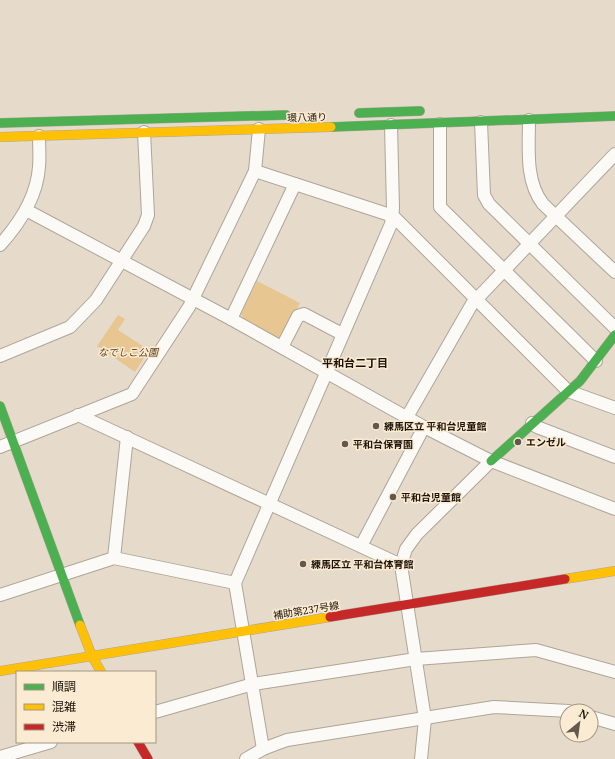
<svg xmlns="http://www.w3.org/2000/svg" width="615" height="759" font-family="'Noto Serif','Noto Sans JP',serif">
<rect width="100%" height="100%" fill="#e6dbcb"/>
<g fill="#e7c692">
<path d="M 257,281 L 300,303 L 282,337 L 277,338 L 244,320 L 241,314 Z"/>
<path d="M 118,315 L 125,319 L 118,330 L 149,350 L 135,372 L 97,346 Z"/>
</g>
<g fill="none" stroke-linecap="round" stroke-linejoin="round">
<g stroke="#ada598" stroke-width="14">
<g id="street">
<path d="M 529,120 C 529,148 525,181 543,204 L 615,272"/>
<path d="M 481,122 L 484,195 L 489,204 L 615,328"/>
<path d="M 440,124 L 440,207 L 596,361"/>
<path d="M 255,171 L 393,216 L 568,391 L 615,408"/>
<path d="M 26,210 L 231,319 L 424,427 L 491,461 L 615,509"/>
<path d="M 0,245 C 19,224 37,196 39,167 C 40,157 39,146 39,136"/>
<path d="M 231,319 L 295,184"/>
<path d="M 282,347 L 298,316 L 304,314 L 342,334"/>
<path d="M 0,356 L 70,327 L 96,300 L 144,226 L 148,215 L 144,132"/>
<path d="M 78,415 L 401,565"/>
<path d="M 407,417 L 472,304 L 615,154"/>
<path d="M 532,423 L 537,427 L 615,457"/>
<path d="M 0,447 L 132,394 L 189,307 L 255,171 L 259,129"/>
<path d="M 361,546 L 424,427"/>
<path d="M 114,558 L 127,437"/>
<path d="M 0,595 L 114,558 L 235,583"/>
<path d="M 155,712 L 253,684 L 416,659 L 536,650 L 615,672"/>
<path d="M 591,717 L 615,724"/>
<path d="M 263,749 L 235,583 L 391,224 L 393,209 L 391,125"/>
<path d="M 0,757 L 51,742"/>
<path d="M 246,759 L 263,749 L 287,740 L 494,707 L 569,711"/>
<path d="M 421,759 L 425,719 L 401,565 L 406,549 L 417,534 L 491,461"/>
</g>
</g>
<g stroke="#ada598" stroke-width="10">
<g id="fast">
<path d="M 359,113 L 420,111"/>
<path d="M 0,123 L 286,115"/>
<path d="M 331,127 L 615,116"/>
<path d="M 0,406 L 80,625"/>
<path d="M 491,461 L 580,381 L 615,335"/>
</g>
</g>
<g stroke="#ada598" stroke-width="10">
<g id="slow">
<path d="M 0,137 L 331,127"/>
<path d="M 565,579 L 615,571"/>
<path d="M 80,625 L 92,656 L 101,672"/>
<path d="M 0,671 L 330,617"/>
</g>
</g>
<g stroke="#ada598" stroke-width="10">
<g id="jam">
<path d="M 330,617 L 565,579"/>
<path d="M 138,742 L 148,759"/>
</g>
</g>
<use href="#street" stroke="#fbfaf7" stroke-width="12"/>
<use href="#fast" stroke="#4caf50" stroke-width="9"/>
<use href="#slow" stroke="#ffc107" stroke-width="9"/>
<use href="#jam" stroke="#c62828" stroke-width="9"/>
</g>
<g fill="#62594c" stroke="#fcebd3" stroke-width="1.5">
<circle cx="376" cy="426" r="4"/>
<circle cx="518" cy="442" r="4"/>
<circle cx="345" cy="444" r="4"/>
<circle cx="393" cy="497" r="4"/>
<circle cx="303" cy="564" r="4"/>
</g>
<g text-anchor="middle" dominant-baseline="central" stroke-width="3" stroke-linejoin="round" paint-order="stroke">
<g font-size="10" fill="#1b1308" stroke="#fcebd3">
<text transform="translate(307 117) rotate(-2)">環八通り</text>
<text transform="translate(306 610) rotate(-9)">補助第237号線</text>
</g>
<g font-size="10" font-style="italic" fill="#5c4522" stroke="#fcebd3">
<text x="128" y="352">なでしこ公園</text>
</g>
<g font-size="10" font-weight="bold" fill="#1b1308" stroke="#fcebd3" text-anchor="start">
<text x="384" y="426">練馬区立 平和台児童館</text>
<text x="526" y="442">エンゼル</text>
<text x="353" y="444">平和台保育園</text>
<text x="401" y="497">平和台児童館</text>
<text x="311" y="564">練馬区立 平和台体育館</text>
</g>
<g font-size="11" font-weight="bold" fill="#1b1308" stroke="#fcebd3">
<text x="355" y="362">平和台二丁目</text>
</g>
</g>
<rect x="16" y="671" width="140" height="72" fill="#fcebd3" stroke="#a29582"/>
<rect x="24" y="684" width="20" height="6" fill="#4caf50" stroke="#a29582"/>
<text x="52" y="691" font-size="12" fill="#1b1308">順調</text>
<rect x="24" y="704" width="20" height="6" fill="#ffc107" stroke="#a29582"/>
<text x="52" y="711" font-size="12" fill="#1b1308">混雑</text>
<rect x="24" y="724" width="20" height="6" fill="#c62828" stroke="#a29582"/>
<text x="52" y="731" font-size="12" fill="#1b1308">渋滞</text>
<g transform="translate(579 723) rotate(29)"><circle r="19" fill="#fcebd3" stroke="#a29582"/>
<path d="M0-3L7 15L0 10L-7 15Z" fill="#62594c"/>
<text y="-6" font-size="11" font-weight="bold" text-anchor="middle" fill="#1b1308">N</text>
</g>
</svg>
